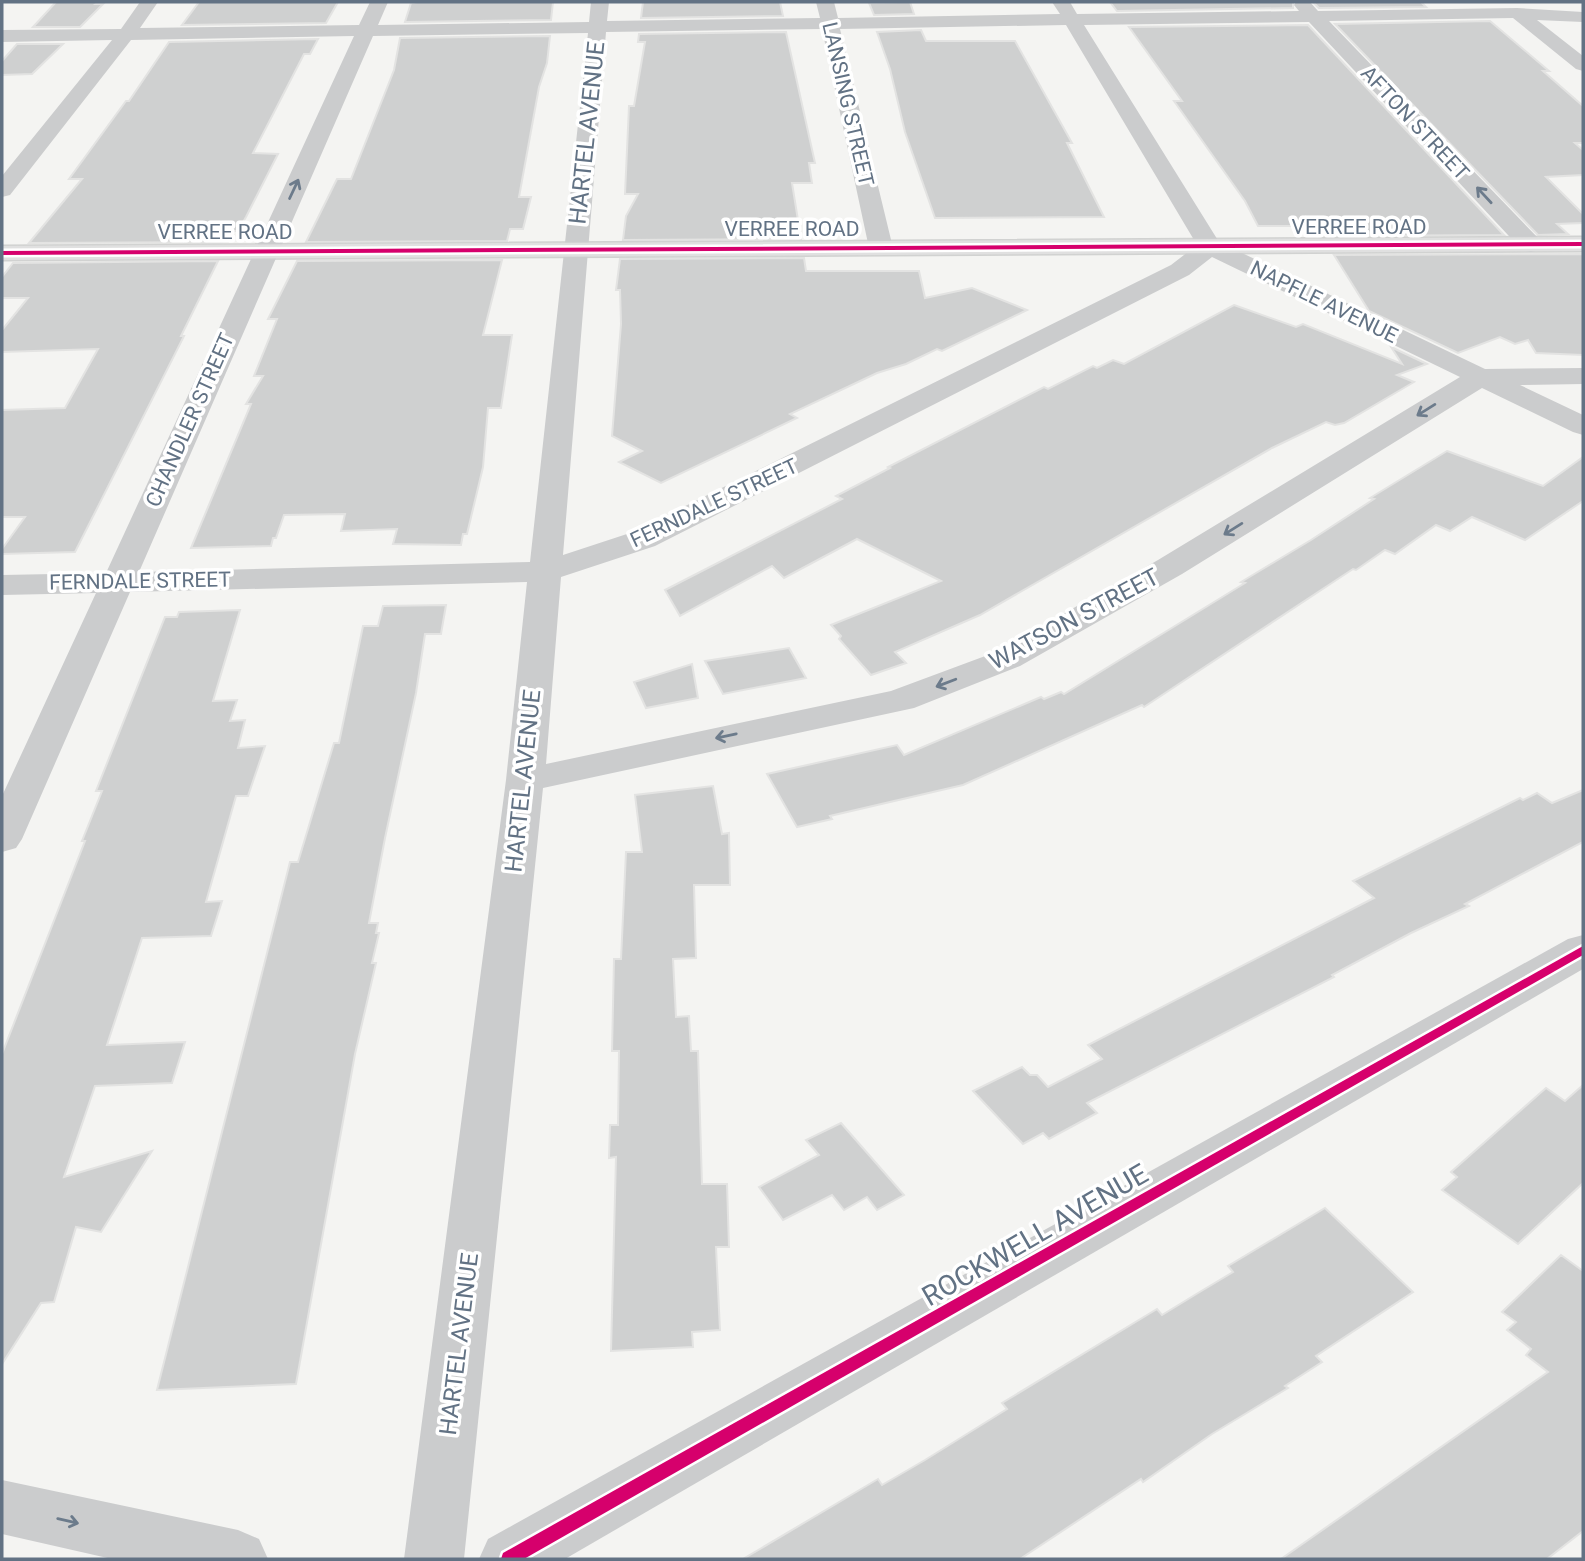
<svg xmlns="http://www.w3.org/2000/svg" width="1585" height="1561" font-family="Roboto,sans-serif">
<rect width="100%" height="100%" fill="#f4f4f2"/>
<g fill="#cfd0d0" stroke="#e3e3e2" stroke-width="2">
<path d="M 56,2 L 99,2 L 96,4 L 103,4 L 80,27 L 33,27 Z"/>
<path d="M 199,2 L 338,2 L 326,23 L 182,25 Z"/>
<path d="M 417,2 L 553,2 L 551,20 L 405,22 L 411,3 Z"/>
<path d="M 643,2 L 780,2 L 783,16 L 641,18 Z"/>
<path d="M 910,2 L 914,14 L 874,15 L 869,3 Z"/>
<path d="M 1110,2 L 1293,2 L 1293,8 L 1117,11 Z"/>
<path d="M 1313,2 L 1421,2 L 1426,7 L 1319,8 Z"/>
<path d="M 1490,21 L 1549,71 L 1543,71 L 1583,106 L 1583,143 L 1575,143 L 1583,150 L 1583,175 L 1546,177 L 1583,214 L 1583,223 L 1557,224 L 1568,234 L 1538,235 L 1335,24 Z"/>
<path d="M 1308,25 L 1504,235 L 1322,236 L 1316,226 L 1258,226 L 1245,201 L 1174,101 L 1182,101 L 1129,27 Z"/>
<path d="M 921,30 L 926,41 L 1015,41 L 1072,143 L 1067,143 L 1104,217 L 935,218 L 905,132 L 890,69 L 877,32 Z"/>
<path d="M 786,32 L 815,163 L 809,163 L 812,183 L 792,183 L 801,239 L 623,240 L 626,216 L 638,194 L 625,194 L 629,106 L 634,106 L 645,42 L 638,42 L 639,34 Z"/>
<path d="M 550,36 L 547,63 L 539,87 L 519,197 L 531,197 L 523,229 L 510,229 L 507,241 L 306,242 L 337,179 L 351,179 L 394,70 L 400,38 Z"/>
<path d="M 318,39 L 310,54 L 304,54 L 253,153 L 278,154 L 246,217 L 238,231 L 234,231 L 228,242 L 29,243 L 82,179 L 69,179 L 126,101 L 129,101 L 169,42 Z"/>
<path d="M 17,44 L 63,44 L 32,74 L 2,75 L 2,61 Z"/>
<path d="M 1583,254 L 1583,355 L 1536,353 L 1528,340 L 1515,344 L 1500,337 L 1458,353 L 1369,311 L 1334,255 Z"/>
<path d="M 804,258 L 806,271 L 919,271 L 925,298 L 972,288 L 1027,310 L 942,351 L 937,349 L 906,364 L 877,373 L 790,414 L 797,418 L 661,483 L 619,462 L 642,451 L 612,436 L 621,324 L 620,290 L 616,290 L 620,259 Z"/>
<path d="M 502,260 L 483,335 L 512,335 L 501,408 L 488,408 L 483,467 L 467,534 L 463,534 L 461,545 L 393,544 L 397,529 L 341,531 L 345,514 L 284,515 L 276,538 L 273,538 L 271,546 L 191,548 L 251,404 L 246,404 L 263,376 L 254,376 L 277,319 L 268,319 L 297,261 Z"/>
<path d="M 218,261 L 181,336 L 184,336 L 75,552 L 2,554 L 2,549 L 25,517 L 2,517 L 2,410 L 65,408 L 98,349 L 2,352 L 2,330 L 28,298 L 2,298 L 2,277 L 13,263 Z"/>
<path d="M 1234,305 L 1296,327 L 1303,324 L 1402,364 L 1391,347 L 1427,364 L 1397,375 L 1414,382 L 1344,423 L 1335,425 L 1326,422 L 1272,448 L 980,615 L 895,652 L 906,663 L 871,675 L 839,639 L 841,636 L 831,625 L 941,581 L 857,539 L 784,578 L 772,566 L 680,616 L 665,590 L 842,499 L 836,496 L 890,468 L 888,467 L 1044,387 L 1048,389 L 1093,366 L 1097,368 L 1113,360 L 1124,364 Z"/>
<path d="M 1447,451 L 1543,486 L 1583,457 L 1583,501 L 1525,540 L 1472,517 L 1450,531 L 1436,525 L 1395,554 L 1385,550 L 1356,570 L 1353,569 L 1144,707 L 1142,705 L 963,785 L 830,816 L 832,819 L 797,827 L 767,774 L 897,745 L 904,755 L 1041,697 L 1044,699 L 1061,692 L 1064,694 L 1245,583 L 1241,582 L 1311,540 L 1374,499 L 1370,498 Z"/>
<path d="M 446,605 L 441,634 L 425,634 L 416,693 L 385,838 L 369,923 L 378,923 L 376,933 L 379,933 L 372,963 L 376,963 L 355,1054 L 296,1384 L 157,1390 L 290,862 L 298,862 L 334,743 L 339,743 L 363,626 L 378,626 L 383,606 Z"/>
<path d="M 240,610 L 213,701 L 237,700 L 230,721 L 245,720 L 238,748 L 265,746 L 248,796 L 236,796 L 206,902 L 222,901 L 211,936 L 142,938 L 107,1045 L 185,1042 L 172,1083 L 95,1086 L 64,1177 L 152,1151 L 101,1232 L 76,1227 L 54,1302 L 41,1303 L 2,1364 L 2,1054 L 85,841 L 82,841 L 102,791 L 96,791 L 165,617 L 177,617 L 179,612 Z"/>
<path d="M 789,648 L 806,678 L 723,694 L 705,661 Z"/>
<path d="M 692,664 L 698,698 L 646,708 L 634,682 Z"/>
<path d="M 713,786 L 722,834 L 729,833 L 730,885 L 694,885 L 696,958 L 673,959 L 676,1017 L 689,1016 L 691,1051 L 698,1051 L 702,1184 L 727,1184 L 729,1247 L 716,1247 L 720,1330 L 692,1332 L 693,1347 L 611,1351 L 616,1157 L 609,1158 L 610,1125 L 618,1125 L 619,1051 L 612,1051 L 614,959 L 621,959 L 626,852 L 642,852 L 635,795 Z"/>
<path d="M 1583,790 L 1583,842 L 1465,904 L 1469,906 L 1411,933 L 1332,975 L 1334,977 L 1087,1103 L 1097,1113 L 1049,1139 L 1043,1133 L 1023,1144 L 973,1091 L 1022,1067 L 1030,1075 L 1037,1075 L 1048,1087 L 1102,1059 L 1088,1045 L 1374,898 L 1353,881 L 1520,798 L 1523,800 L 1537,793 L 1552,803 Z"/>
<path d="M 1583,1085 L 1583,1183 L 1518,1244 L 1442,1190 L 1457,1177 L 1451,1172 L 1546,1088 L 1565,1101 Z"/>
<path d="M 841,1123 L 904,1195 L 877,1210 L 867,1197 L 844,1210 L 832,1195 L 783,1220 L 759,1187 L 819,1155 L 806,1140 Z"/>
<path d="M 1325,1208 L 1413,1292 L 1316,1356 L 1322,1362 L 1285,1386 L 1288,1388 L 1212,1434 L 1143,1482 L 1141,1479 L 1020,1559 L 743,1559 L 878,1479 L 882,1485 L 925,1460 L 1007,1409 L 1002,1403 L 1157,1309 L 1162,1315 L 1198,1293 L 1233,1272 L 1228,1266 Z"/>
<path d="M 1561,1255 L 1583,1271 L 1583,1531 L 1547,1559 L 1281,1559 L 1548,1372 L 1526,1355 L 1531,1349 L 1507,1330 L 1516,1322 L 1502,1312 Z"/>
</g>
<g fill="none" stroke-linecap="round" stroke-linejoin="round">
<g stroke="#d1d2d1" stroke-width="3">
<path id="major" d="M 1583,237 L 1583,251 L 2,260 L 2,246 Z"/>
</g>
<g fill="#cbcccd" fill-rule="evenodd">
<path d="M 140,2 L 158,2 L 140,28 L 359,25 L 370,2 L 388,2 L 378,25 L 589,22 L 591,2 L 609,2 L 607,21 L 820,18 L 816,2 L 834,2 L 838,18 L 1060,14 L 1052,2 L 1070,2 L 1077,14 L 1299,11 L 1294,5 L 1296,2 L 1310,2 L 1318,11 L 1517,8 L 1583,12 L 1583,22 L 1537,20 L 1583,56 L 1583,71 L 1576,69 L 1513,18 L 1329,21 L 1540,240 L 1543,245 L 1540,250 L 1531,252 L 1522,250 L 1309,22 L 1084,25 L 1219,242 L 1485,369 L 1583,368 L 1583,384 L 1520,385 L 1583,415 L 1583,435 L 1573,432 L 1482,388 L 1182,574 L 1020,666 L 914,708 L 543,788 L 464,1559 L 404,1559 L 506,780 L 527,582 L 130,592 L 22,839 L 16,848 L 2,852 L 2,796 L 96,593 L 2,595 L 2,575 L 106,573 L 354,36 L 131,40 L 10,195 L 2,197 L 2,176 L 112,40 L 2,42 L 2,30 L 121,29 ZM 1066,25 L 1197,245 L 1171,265 L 633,532 L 563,555 L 606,32 L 822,29 L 869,248 L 872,253 L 881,255 L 890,253 L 893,248 L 840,29 ZM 588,33 L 530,562 L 139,572 L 373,36 ZM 1212,257 L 1460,377 L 1158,560 L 996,652 L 891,691 L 546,764 L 561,577 L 655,546 L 1189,275 Z"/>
<path d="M 1583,935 L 1583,969 L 565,1559 L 479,1559 L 488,1539 L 1568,939 Z"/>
<path d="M 2,1480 L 238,1530 L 259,1539 L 268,1559 L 112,1559 L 2,1534 Z"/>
</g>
<use href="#major" fill="#e0e0e0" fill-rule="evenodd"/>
<g stroke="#fff" stroke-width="5">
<g id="cycleway">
<path d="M 1583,242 L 1583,246 L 2,255 L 2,251 Z"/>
<path d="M 1583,946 L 1583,955 L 524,1559 L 501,1559 L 503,1553 Z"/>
</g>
</g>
<use href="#cycleway" fill="#d6006c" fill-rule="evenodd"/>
</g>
<defs><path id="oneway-shaft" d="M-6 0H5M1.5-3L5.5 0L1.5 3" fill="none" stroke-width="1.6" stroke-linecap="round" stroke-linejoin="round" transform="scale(1.75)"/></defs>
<g stroke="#6c7b8b">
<use href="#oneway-shaft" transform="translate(294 189) rotate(-65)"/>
<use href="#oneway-shaft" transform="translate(1484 195) rotate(-133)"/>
<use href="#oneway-shaft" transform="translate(1426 410) rotate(148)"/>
<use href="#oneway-shaft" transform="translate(1233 529) rotate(148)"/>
<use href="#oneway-shaft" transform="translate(946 683) rotate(159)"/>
<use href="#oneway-shaft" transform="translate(726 736) rotate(168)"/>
<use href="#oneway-shaft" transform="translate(68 1521) rotate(13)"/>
</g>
<g text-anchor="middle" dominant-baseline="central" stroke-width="7" stroke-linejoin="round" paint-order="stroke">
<g font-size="21" fill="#627284" stroke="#fff">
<text transform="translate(848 104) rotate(77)">LANSING STREET</text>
<text transform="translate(1415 123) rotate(47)">AFTON STREET</text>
<text x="1359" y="227">VERREE ROAD</text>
<text x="792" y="229">VERREE ROAD</text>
<text x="225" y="232">VERREE ROAD</text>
<text transform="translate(1324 302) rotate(26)">NAPFLE AVENUE</text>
<text transform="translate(190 420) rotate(-66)">CHANDLER STREET</text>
<text transform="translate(714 503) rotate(-25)">FERNDALE STREET</text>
<text transform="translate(140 581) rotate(-1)">FERNDALE STREET</text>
</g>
<g font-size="24" fill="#627284" stroke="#fff">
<text transform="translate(587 133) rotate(-84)">HARTEL AVENUE</text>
<text transform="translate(1074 619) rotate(-28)">WATSON STREET</text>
<text transform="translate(523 781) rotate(-84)">HARTEL AVENUE</text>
<text transform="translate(459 1344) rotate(-83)">HARTEL AVENUE</text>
</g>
<g font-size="28" fill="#627284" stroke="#fff">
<text transform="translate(1035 1235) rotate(-30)">ROCKWELL AVENUE</text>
</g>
</g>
<rect width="1585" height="1561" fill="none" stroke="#627284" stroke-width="7"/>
</svg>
